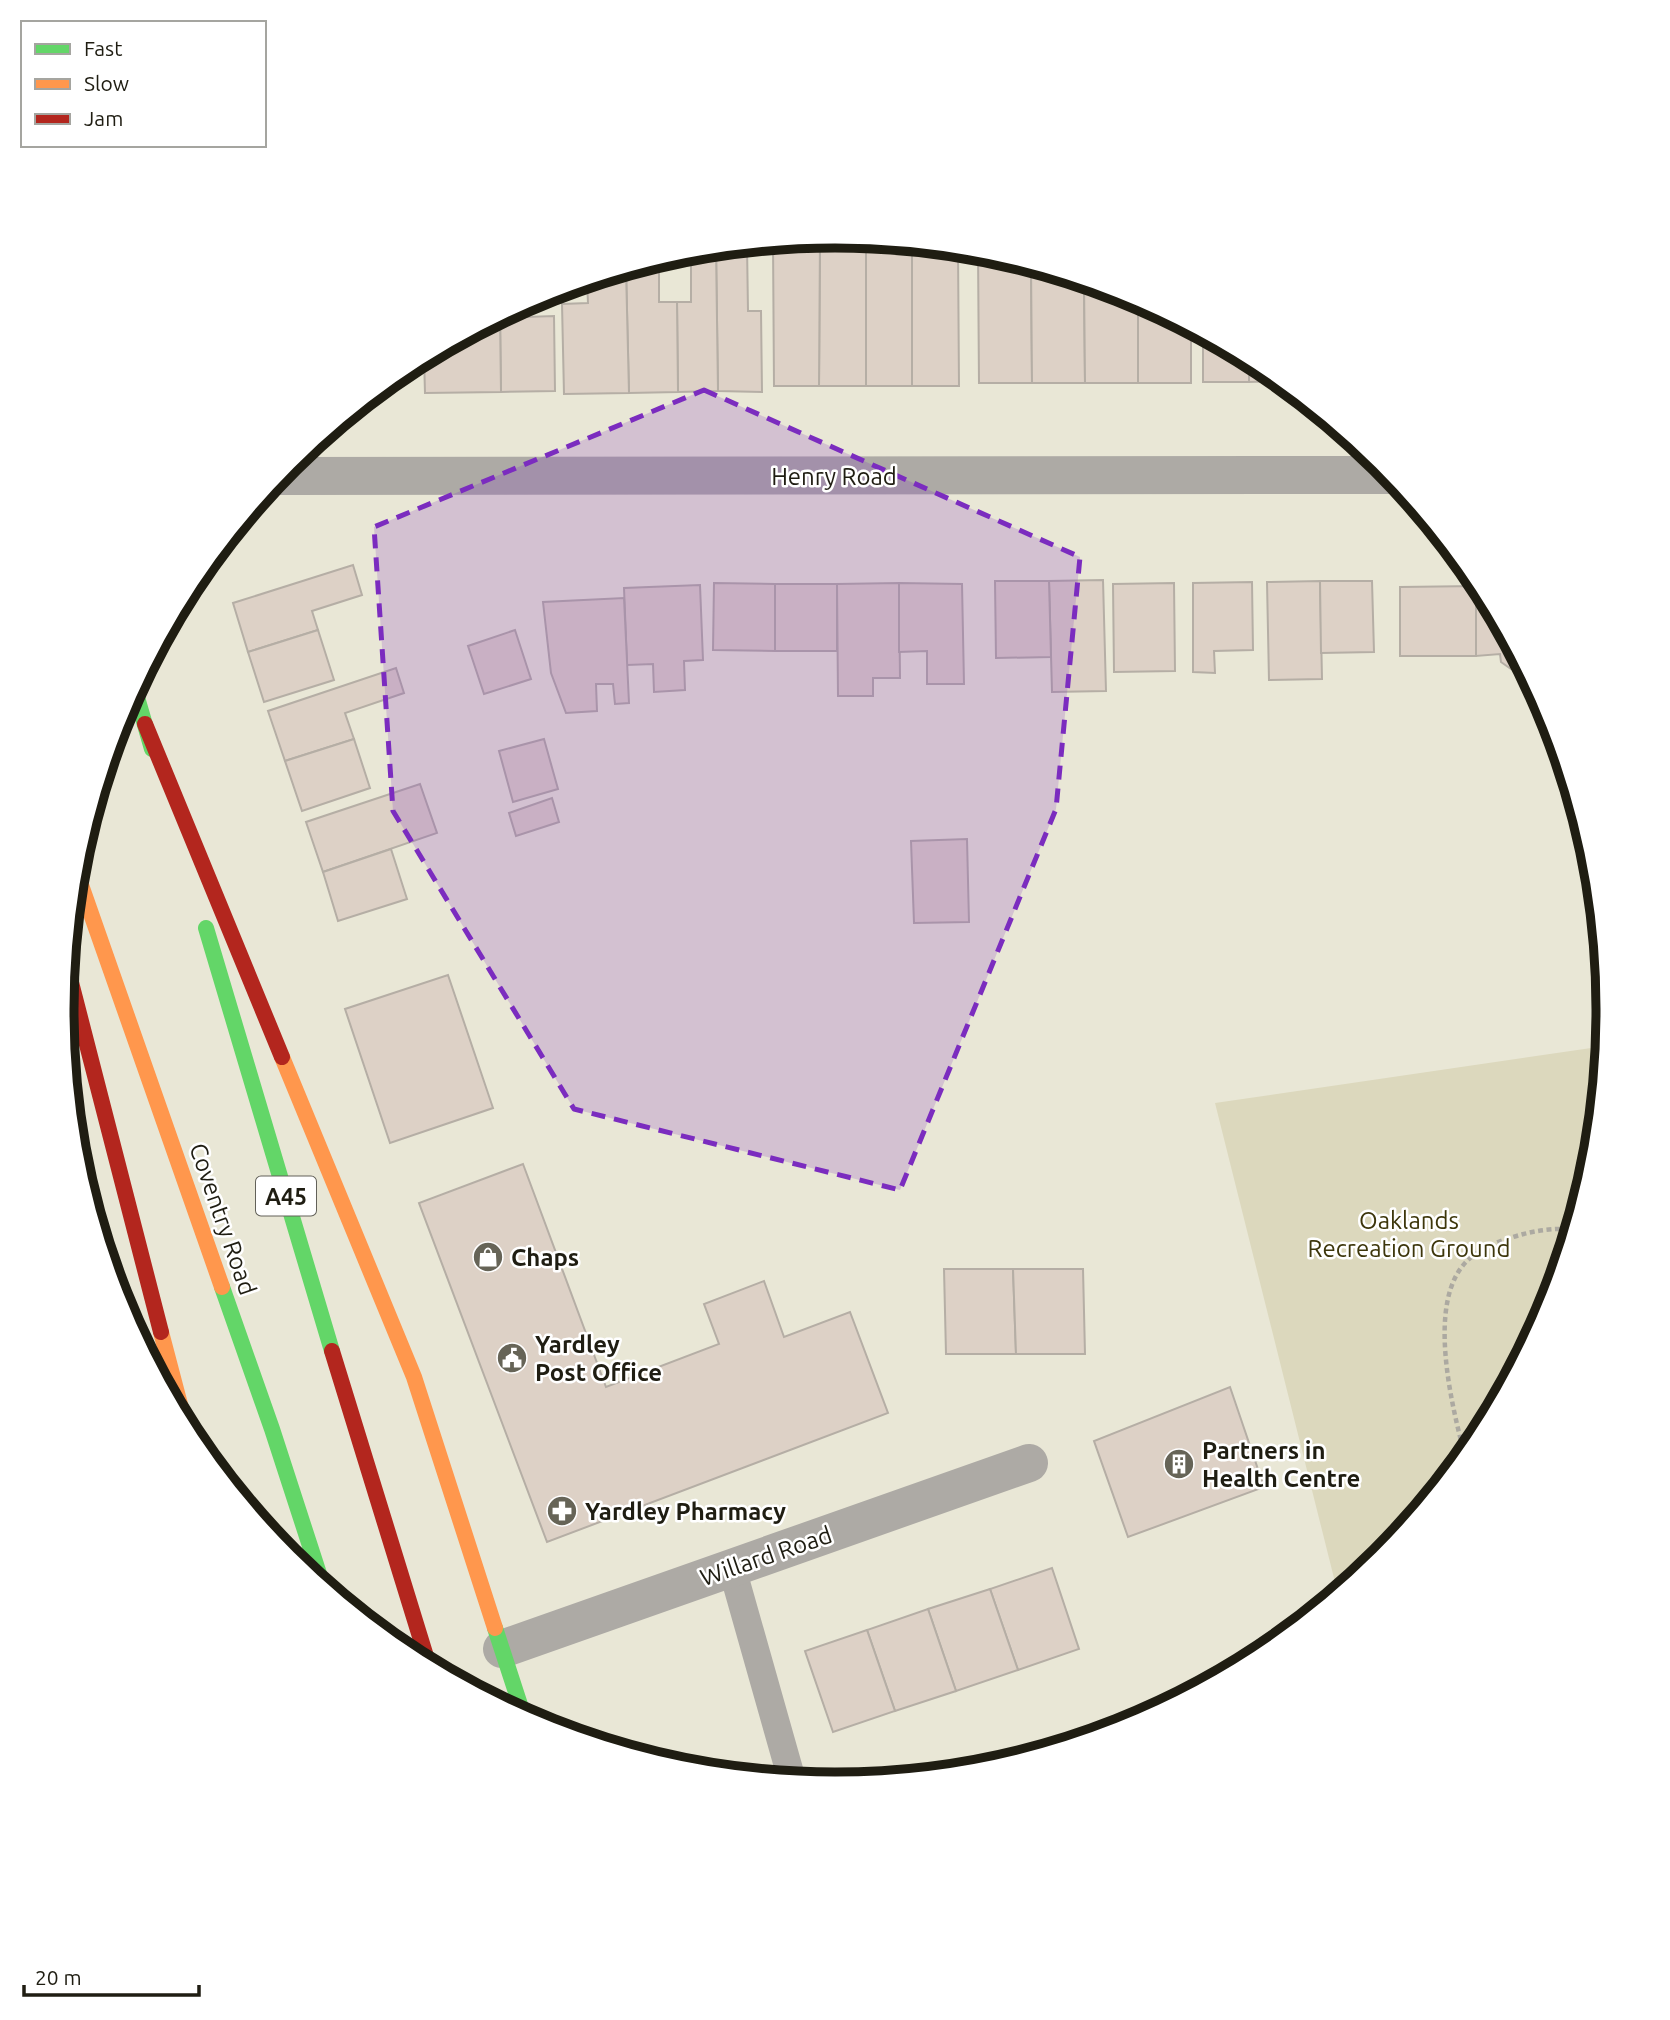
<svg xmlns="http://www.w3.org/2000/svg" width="1670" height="2020" font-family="Ubuntu,sans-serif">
<rect width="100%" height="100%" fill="#e9e7d6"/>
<path fill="#dcd8bd" d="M 1586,833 L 1594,859 L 1609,1010 L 1594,1161 L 1550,1306 L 1478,1440 L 1382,1557 L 1338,1594 L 1215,1103 L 1598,1047 Z"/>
<g fill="#ddd1c6" stroke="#b5aea5" stroke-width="2">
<path d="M 835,236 L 866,239 L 866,386 L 819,386 L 820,238 Z"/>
<path d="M 820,238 L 819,386 L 774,386 L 773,242 Z"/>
<path d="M 866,239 L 912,244 L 912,386 L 866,386 Z"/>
<path d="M 912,244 L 958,248 L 959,386 L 912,386 Z"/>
<path d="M 747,245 L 748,311 L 761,311 L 762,392 L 718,391 L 716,248 Z"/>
<path d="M 716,248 L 718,391 L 678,392 L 677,302 L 691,302 L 691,250 Z"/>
<path d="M 978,250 L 1031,265 L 1032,383 L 979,383 Z"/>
<path d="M 659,259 L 659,302 L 677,302 L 678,392 L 629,393 L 626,269 Z"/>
<path d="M 1031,265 L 1084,281 L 1085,383 L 1032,383 Z"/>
<path d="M 626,269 L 629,393 L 564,394 L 562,304 L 588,303 L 587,280 Z"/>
<path d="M 1084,281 L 1138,299 L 1138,383 L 1085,383 Z"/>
<path d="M 1138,299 L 1191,327 L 1191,383 L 1138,383 Z"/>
<path d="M 526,302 L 526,317 L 554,316 L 555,391 L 501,392 L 500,316 Z"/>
<path d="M 500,316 L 501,392 L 425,393 L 424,356 L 437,350 L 460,349 L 460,338 Z"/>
<path d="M 1203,334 L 1249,358 L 1249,382 L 1203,382 Z"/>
<path d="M 1249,358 L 1265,367 L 1283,381 L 1249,382 Z"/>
<path d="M 353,565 L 362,595 L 312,611 L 318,630 L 248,652 L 233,603 Z"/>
<path d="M 1103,580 L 1106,691 L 1052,692 L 1049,581 Z"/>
<path d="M 995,581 L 1049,581 L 1051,657 L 996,658 Z"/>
<path d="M 1320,581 L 1322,679 L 1269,680 L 1267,582 Z"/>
<path d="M 1320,581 L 1372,581 L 1374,652 L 1321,653 Z"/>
<path d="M 1252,582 L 1253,650 L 1214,651 L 1215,673 L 1193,672 L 1193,583 Z"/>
<path d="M 714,583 L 775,584 L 775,651 L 713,650 Z"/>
<path d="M 899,583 L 900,678 L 873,678 L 873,696 L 838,696 L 837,584 Z"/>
<path d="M 899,583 L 962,584 L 964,684 L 927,684 L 927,651 L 899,652 Z"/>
<path d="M 1174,583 L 1175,671 L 1114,672 L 1113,584 Z"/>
<rect x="775" y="584" width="62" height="67"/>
<path d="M 700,585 L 703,660 L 684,661 L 685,690 L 654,692 L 653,664 L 627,665 L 624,588 Z"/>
<path d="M 1476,586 L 1482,586 L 1525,667 L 1522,669 L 1511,669 L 1501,662 L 1500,654 L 1476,656 Z"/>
<path d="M 1476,586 L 1476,656 L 1400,656 L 1400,587 Z"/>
<path d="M 624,598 L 629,703 L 615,704 L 613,684 L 596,684 L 597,711 L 566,713 L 551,673 L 543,602 Z"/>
<path d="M 318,630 L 334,680 L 264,702 L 248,652 Z"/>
<path d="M 515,630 L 531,679 L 484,694 L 468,646 Z"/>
<path d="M 396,668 L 404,693 L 345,713 L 354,739 L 285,761 L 268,711 Z"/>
<path d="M 354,739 L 370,788 L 302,811 L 285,761 Z"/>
<path d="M 544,739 L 558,789 L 513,802 L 499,751 Z"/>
<path d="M 420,784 L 437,833 L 323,872 L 306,822 Z"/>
<path d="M 552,798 L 559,822 L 516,836 L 509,813 Z"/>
<path d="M 967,839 L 969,922 L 914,923 L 911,841 Z"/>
<path d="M 391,849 L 407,899 L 338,921 L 323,872 Z"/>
<path d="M 448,975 L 493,1108 L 390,1143 L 345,1009 Z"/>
<path d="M 523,1164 L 606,1387 L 719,1344 L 704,1304 L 764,1281 L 784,1337 L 850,1312 L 888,1413 L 547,1542 L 419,1203 Z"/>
<path d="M 944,1269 L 1013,1269 L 1016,1354 L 946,1354 Z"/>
<path d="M 1013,1269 L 1083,1269 L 1085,1354 L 1016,1354 Z"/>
<path d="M 1230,1387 L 1264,1487 L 1128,1537 L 1094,1441 Z"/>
<path d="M 1052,1568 L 1079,1649 L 1018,1670 L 990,1589 Z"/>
<path d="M 990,1589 L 1018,1670 L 956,1691 L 928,1609 Z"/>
<path d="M 928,1609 L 956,1691 L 895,1711 L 867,1630 Z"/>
<path d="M 867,1630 L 895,1711 L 833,1732 L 805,1651 Z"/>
</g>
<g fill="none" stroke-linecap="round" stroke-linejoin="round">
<path stroke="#aca9a1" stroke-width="4.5" stroke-dasharray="5 3.5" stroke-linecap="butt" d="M 1465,1456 C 1452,1407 1425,1300 1468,1260 C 1480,1249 1494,1243 1510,1238 C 1531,1231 1551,1228 1573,1229"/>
<path stroke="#adaaa5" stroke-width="28" d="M 732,1568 L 792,1780"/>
<g stroke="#adaaa5" stroke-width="38">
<path d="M 277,476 L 1392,475"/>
<path d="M 502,1649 L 1029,1463"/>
</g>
<g stroke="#63d668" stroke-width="16">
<path d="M 134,687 L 152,749"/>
<path d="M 206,928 L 332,1351"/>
<path d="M 222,1287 L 272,1429 L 323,1586"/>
<path d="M 495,1628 L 524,1717"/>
</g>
<g stroke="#ff974d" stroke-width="16">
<path d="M 75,868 L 222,1287"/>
<path d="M 282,1057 L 414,1377 L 495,1628"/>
<path d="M 161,1332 L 187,1431"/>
</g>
<g stroke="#b3261e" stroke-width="16">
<path d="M 145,724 L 282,1057"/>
<path d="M 66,963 L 161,1332"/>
<path d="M 332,1351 L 429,1666"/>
</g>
</g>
<path fill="#7b2cbf" fill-opacity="0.2" stroke="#7b2cbf" stroke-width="5" stroke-dasharray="14 9" stroke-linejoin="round" d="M 704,390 L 1080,557 L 1056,809 L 900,1190 L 574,1109 L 393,811 L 374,527 Z"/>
<defs>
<g id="shop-disc" transform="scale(1.575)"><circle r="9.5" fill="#666457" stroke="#fff"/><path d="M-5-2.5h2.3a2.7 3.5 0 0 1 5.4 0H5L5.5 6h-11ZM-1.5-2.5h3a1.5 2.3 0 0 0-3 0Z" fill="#fff"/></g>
<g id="civic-disc" transform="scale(1.575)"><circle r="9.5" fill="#666457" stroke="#fff"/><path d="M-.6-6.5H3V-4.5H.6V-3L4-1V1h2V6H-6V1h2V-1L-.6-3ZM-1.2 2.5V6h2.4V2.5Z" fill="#fff"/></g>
<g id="building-disc" transform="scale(1.575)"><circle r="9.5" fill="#666457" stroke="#fff"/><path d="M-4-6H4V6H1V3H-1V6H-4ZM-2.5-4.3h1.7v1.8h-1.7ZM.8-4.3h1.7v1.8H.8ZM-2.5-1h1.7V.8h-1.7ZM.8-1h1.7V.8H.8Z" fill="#fff"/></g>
<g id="pharmacy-disc" transform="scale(1.575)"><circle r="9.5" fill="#666457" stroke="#fff"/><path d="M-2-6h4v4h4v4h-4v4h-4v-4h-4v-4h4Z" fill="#fff"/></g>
</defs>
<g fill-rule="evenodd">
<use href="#shop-disc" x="488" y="1257"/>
<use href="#civic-disc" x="512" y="1358"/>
<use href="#building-disc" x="1179" y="1464"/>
<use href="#pharmacy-disc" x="562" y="1511"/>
</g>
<g text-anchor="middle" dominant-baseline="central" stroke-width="5" stroke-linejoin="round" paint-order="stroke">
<rect fill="#fff" stroke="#626159" stroke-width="2" x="256" y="1176.5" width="60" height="39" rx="5"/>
<g font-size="23" font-weight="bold" fill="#1f1d12">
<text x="286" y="1196">A45</text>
</g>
<g font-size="24" fill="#1f1d12" stroke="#fff">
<text x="834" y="476">Henry Road</text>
<text transform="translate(223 1219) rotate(71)">Coventry Road</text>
<text transform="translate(766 1556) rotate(-19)">Willard Road</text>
</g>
<g font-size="24" fill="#3d360b" stroke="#fff">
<text x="1409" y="1220">Oaklands<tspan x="1409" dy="28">Recreation Ground</tspan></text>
</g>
<g font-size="24" font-weight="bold" fill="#1f1d12" stroke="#fff" text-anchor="start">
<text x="511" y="1257">Chaps</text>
<text x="535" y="1344">Yardley<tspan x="535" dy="28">Post Office</tspan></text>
<text x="1202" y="1450">Partners in<tspan x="1202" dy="28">Health Centre</tspan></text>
<text x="585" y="1511">Yardley Pharmacy</text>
</g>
</g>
<path d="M0 0H1670V2020H0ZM835 248H835A761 761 0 0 1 1596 1009V1011A761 761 0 0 1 835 1772H835A761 761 0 0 1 74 1011V1009A761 761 0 0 1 835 248Z" fill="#fff" fill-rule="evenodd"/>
<path fill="none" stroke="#1f1d12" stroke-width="9" d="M835 248H835A761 761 0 0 1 1596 1009V1011A761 761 0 0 1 835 1772H835A761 761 0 0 1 74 1011V1009A761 761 0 0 1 835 248Z"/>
<rect x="21" y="21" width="245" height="126" fill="#ffffff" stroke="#a5a5a0" stroke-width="2"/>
<rect x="35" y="44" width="35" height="10" fill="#63d668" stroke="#a5a5a0" stroke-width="2"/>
<text x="84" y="56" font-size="21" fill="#1f1d12">Fast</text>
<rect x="35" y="79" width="35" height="10" fill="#ff974d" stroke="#a5a5a0" stroke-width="2"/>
<text x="84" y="91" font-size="21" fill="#1f1d12">Slow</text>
<rect x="35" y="114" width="35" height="10" fill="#b3261e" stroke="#a5a5a0" stroke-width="2"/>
<text x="84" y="126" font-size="21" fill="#1f1d12">Jam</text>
<path d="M24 1985v10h175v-10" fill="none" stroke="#1f1d12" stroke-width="3.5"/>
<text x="35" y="1985" font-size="21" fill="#1f1d12" stroke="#ffffff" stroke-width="5" paint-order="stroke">20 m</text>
</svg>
